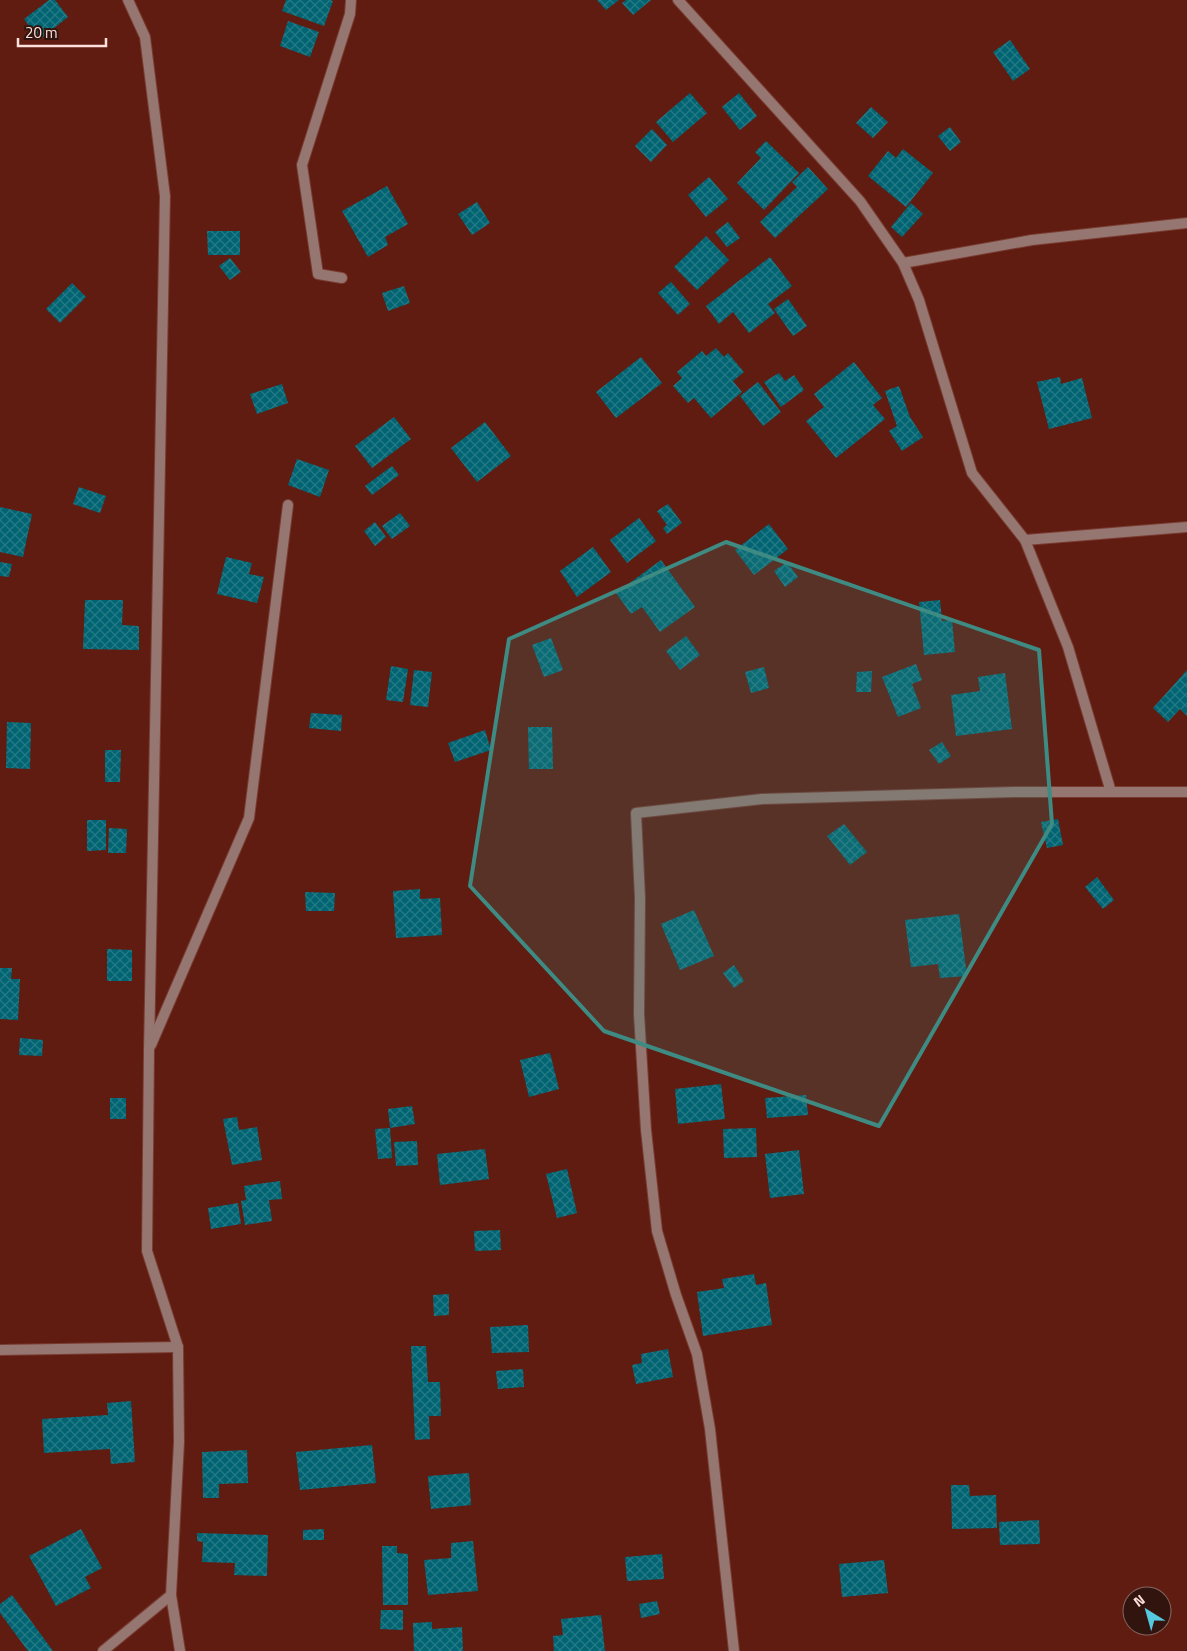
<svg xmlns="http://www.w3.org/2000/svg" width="1187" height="1651" font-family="'Titillium Web',sans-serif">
<defs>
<pattern id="building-cross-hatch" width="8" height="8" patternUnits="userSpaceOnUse" patternTransform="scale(1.25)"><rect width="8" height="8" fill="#006472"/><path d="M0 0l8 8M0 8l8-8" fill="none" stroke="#267a86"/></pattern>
</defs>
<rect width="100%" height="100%" fill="#601c11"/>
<g fill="url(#building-cross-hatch)">
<path d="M 49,0 L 55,0 L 68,17 L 39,40 L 24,19 Z"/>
<path d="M 286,0 L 330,0 L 333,1 L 324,26 L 282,11 Z"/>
<path d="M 597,0 L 619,0 L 606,10 Z"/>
<path d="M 626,0 L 651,0 L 633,15 L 622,3 Z"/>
<path d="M 288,21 L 319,32 L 310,57 L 280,46 Z"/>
<path d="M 1010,40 L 1030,69 L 1013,81 L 993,52 Z"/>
<path d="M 690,93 L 707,113 L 673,142 L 656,122 Z"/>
<path d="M 739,93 L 757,116 L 740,130 L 722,107 Z"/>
<path d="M 871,107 L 888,122 L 873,138 L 856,123 Z"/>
<path d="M 950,127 L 961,142 L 950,151 L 938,136 Z"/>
<path d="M 652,129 L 667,145 L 651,162 L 635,146 Z"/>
<path d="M 766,141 L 799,173 L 764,210 L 737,183 L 761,158 L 755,152 Z"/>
<path d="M 903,149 L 933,173 L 906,207 L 868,176 L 888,151 L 896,158 Z"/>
<path d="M 808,167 L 828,189 L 775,238 L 760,222 L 797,187 L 792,182 Z"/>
<path d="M 709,177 L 728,199 L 706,217 L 688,195 Z"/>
<path d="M 387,186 L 408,224 L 385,237 L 388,245 L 368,257 L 342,211 Z"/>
<path d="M 477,202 L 490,223 L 472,235 L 458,214 Z"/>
<path d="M 911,203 L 923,214 L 902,237 L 891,227 Z"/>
<path d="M 728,222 L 740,238 L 727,247 L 715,232 Z"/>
<path d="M 207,231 L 240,231 L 240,255 L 208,255 Z"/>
<path d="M 706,236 L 729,260 L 697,290 L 674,267 Z"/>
<path d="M 770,257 L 792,286 L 768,304 L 775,313 L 749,333 L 733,312 L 719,324 L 706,306 Z"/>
<path d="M 230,258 L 241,272 L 230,280 L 219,266 Z"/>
<path d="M 671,282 L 690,304 L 678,315 L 658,293 Z"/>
<path d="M 72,283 L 86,297 L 60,323 L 46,309 Z"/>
<path d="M 404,286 L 410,303 L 388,311 L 382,293 Z"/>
<path d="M 788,299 L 807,326 L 793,336 L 774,309 Z"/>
<path d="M 716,348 L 724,357 L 728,353 L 744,372 L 733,381 L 742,392 L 711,418 L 694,398 L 688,403 L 673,386 L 682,378 L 677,372 L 702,351 L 706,356 Z"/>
<path d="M 641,357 L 662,383 L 616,418 L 596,392 Z"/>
<path d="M 854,362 L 882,398 L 873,405 L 885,419 L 836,458 L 806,421 L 824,407 L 814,394 Z"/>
<path d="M 779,373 L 785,381 L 794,375 L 804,390 L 781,407 L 764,382 Z"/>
<path d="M 1060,377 L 1061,384 L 1082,378 L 1092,418 L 1049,429 L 1037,382 Z"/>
<path d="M 758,382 L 781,412 L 763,426 L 740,396 Z"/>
<path d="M 282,384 L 288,403 L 257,414 L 250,394 Z"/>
<path d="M 899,386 L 910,417 L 923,437 L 902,451 L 889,431 L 897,426 L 885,391 Z"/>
<path d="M 394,417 L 411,439 L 372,468 L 355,446 Z"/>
<path d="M 485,422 L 511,456 L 477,482 L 451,448 Z"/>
<path d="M 297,459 L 329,470 L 320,497 L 288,485 Z"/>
<path d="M 392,466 L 399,475 L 372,495 L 365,486 Z"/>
<path d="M 79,487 L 106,496 L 100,513 L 73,504 Z"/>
<path d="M 668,504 L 682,523 L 667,534 L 663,528 L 667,525 L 657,511 Z"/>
<path d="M 0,507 L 32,514 L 23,557 L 0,552 Z"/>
<path d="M 400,513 L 410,526 L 392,539 L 382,526 Z"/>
<path d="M 639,518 L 656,541 L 627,563 L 610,540 Z"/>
<path d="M 375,522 L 386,537 L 375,546 L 364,531 Z"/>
<path d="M 769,524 L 788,549 L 754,575 L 735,550 Z"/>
<path d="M 593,547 L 611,572 L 577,597 L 560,571 Z"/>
<path d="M 226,557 L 252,563 L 249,574 L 264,577 L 257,603 L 217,594 Z"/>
<path d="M 661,560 L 695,607 L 660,632 L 642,607 L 631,614 L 616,593 Z"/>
<path d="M 0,562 L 12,564 L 9,577 L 0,576 Z"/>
<path d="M 787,562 L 798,577 L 785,587 L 774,571 Z"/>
<path d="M 85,600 L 123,600 L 122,625 L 139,626 L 139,650 L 83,649 Z"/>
<path d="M 940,600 L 942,621 L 952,620 L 955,652 L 924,655 L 919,602 Z"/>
<path d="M 686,636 L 700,655 L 680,670 L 666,651 Z"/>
<path d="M 551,638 L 563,670 L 544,677 L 532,645 Z"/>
<path d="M 916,664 L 922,680 L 912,684 L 921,708 L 898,717 L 882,677 Z"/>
<path d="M 391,666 L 408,669 L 403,702 L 386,700 Z"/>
<path d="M 764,667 L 769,688 L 751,693 L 745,672 Z"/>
<path d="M 414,670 L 432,672 L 428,707 L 410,705 Z"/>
<path d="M 1187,670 L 1187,716 L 1180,709 L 1168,722 L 1153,708 Z"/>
<path d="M 872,671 L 871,692 L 856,692 L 857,672 Z"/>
<path d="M 1005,673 L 1012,729 L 956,736 L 951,695 L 980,691 L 978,677 Z"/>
<path d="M 311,713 L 342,715 L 341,731 L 309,728 Z"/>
<path d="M 7,722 L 31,723 L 30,769 L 6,768 Z"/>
<path d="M 528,727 L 552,727 L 553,769 L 529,769 Z"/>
<path d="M 485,730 L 491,750 L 455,762 L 448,743 Z"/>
<path d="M 942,742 L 951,756 L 939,764 L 929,750 Z"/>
<path d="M 105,750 L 121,750 L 120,782 L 105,782 Z"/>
<path d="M 1058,819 L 1063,845 L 1047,848 L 1041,822 Z"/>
<path d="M 87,820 L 106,820 L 106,850 L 87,851 Z"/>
<path d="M 844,824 L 867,852 L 850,865 L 827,836 Z"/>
<path d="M 109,828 L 127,829 L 126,853 L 108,853 Z"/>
<path d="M 1097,877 L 1114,900 L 1103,909 L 1085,887 Z"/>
<path d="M 420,889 L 420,899 L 440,898 L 442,935 L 396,938 L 393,891 Z"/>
<path d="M 305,892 L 335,893 L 334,911 L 306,911 Z"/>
<path d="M 694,910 L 714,956 L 680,970 L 661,924 Z"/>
<path d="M 959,914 L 967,976 L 940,978 L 938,964 L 911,967 L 905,920 Z"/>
<path d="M 107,949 L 132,950 L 132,981 L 107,981 Z"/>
<path d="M 734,965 L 744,981 L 734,988 L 723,973 Z"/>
<path d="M 0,968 L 12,968 L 11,979 L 20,979 L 18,1020 L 0,1019 Z"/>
<path d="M 20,1038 L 43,1040 L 42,1056 L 19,1055 Z"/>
<path d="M 550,1053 L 559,1089 L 529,1097 L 520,1060 Z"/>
<path d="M 721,1084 L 725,1119 L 678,1124 L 675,1089 Z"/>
<path d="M 806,1095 L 808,1115 L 767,1118 L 765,1098 Z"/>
<rect x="110" y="1098" width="16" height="21"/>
<path d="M 412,1106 L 415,1124 L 390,1128 L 388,1109 Z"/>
<path d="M 237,1117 L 239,1130 L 257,1127 L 262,1160 L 232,1165 L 223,1119 Z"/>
<path d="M 390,1128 L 392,1158 L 378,1159 L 375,1129 Z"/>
<path d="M 756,1128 L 757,1157 L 724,1158 L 723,1129 Z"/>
<path d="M 417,1141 L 418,1165 L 396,1166 L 394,1142 Z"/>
<path d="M 485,1149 L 489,1179 L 440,1185 L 437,1154 Z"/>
<path d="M 799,1150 L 804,1194 L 770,1198 L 765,1154 Z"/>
<path d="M 567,1169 L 577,1213 L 557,1218 L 546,1174 Z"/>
<path d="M 280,1181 L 282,1199 L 269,1200 L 272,1221 L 245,1225 L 241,1201 L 246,1200 L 244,1186 Z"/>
<path d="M 238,1203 L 241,1224 L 211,1229 L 208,1208 Z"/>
<path d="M 500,1230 L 501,1250 L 475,1251 L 474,1231 Z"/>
<path d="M 754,1274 L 756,1285 L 766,1283 L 772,1325 L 703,1336 L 697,1292 L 724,1288 L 722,1279 Z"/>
<path d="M 449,1294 L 449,1315 L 434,1316 L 433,1295 Z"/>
<path d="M 528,1325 L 529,1352 L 492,1353 L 490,1327 Z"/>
<path d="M 411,1346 L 426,1346 L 428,1382 L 440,1382 L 441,1416 L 429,1416 L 430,1439 L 415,1440 Z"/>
<path d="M 668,1349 L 673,1377 L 636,1384 L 632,1365 L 642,1363 L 641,1354 Z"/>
<path d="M 523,1369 L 524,1387 L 498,1389 L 496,1371 Z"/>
<path d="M 131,1401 L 135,1462 L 111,1464 L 110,1449 L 44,1453 L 42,1419 L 108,1415 L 107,1403 Z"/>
<path d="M 372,1445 L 376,1483 L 300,1490 L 296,1452 Z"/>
<path d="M 247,1450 L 248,1483 L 219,1484 L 219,1498 L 203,1498 L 202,1452 Z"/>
<path d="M 469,1473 L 471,1505 L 431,1509 L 428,1476 Z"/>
<path d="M 951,1485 L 969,1485 L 970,1496 L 996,1495 L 997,1528 L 952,1529 Z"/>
<path d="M 1039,1520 L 1040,1544 L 1000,1545 L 999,1522 Z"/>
<path d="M 81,1529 L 102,1568 L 85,1577 L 91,1588 L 56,1606 L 29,1556 Z"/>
<path d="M 324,1529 L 324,1540 L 303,1540 L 303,1530 Z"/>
<path d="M 197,1533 L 268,1535 L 267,1576 L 234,1575 L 235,1563 L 202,1562 L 203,1542 L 197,1541 Z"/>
<path d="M 473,1541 L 478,1591 L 428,1595 L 424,1560 L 451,1558 L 451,1543 Z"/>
<path d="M 382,1546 L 397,1546 L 397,1553 L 408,1554 L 408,1605 L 383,1605 Z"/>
<path d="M 662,1554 L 664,1579 L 627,1581 L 625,1557 Z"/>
<path d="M 884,1560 L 888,1593 L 842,1597 L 839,1564 Z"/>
<path d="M 12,1595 L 53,1651 L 28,1651 L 0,1613 L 0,1604 Z"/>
<path d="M 657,1601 L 660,1614 L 641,1618 L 639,1604 Z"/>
<path d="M 381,1610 L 403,1610 L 403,1630 L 380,1629 Z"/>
<path d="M 601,1615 L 605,1651 L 554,1651 L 553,1636 L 563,1635 L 561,1619 Z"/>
<path d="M 432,1622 L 432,1629 L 462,1627 L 463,1651 L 414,1651 L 413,1623 Z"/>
</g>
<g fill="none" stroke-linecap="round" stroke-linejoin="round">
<g stroke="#793b31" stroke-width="12">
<g id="minor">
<path d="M 128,0 L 145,37 L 165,196 L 149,1051 L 147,1251 L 178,1347 L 179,1442 L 171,1595 L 180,1651"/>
<path d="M 678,0 L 860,201 L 903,263 L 919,300 L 972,473 L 1025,540 L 1068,647 L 1111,792"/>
<path d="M 903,263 L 1032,240 L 1187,223"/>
<path d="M 342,278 L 318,274 L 302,165 L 350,14 L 351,0"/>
<path d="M 1025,540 L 1187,527"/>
<path d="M 151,1045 L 249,818 L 288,505"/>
<path d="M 0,1350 L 178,1347"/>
<path d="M 103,1651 L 171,1595"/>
<path d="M 734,1651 L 710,1429 L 697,1354 L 676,1295 L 657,1231 L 646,1130 L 639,1014 L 640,898 L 636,813 L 762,799 L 1014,792 L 1187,792"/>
</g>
</g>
<use href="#minor" stroke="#957670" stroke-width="10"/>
</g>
<path fill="#3e8b84" fill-opacity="0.2" stroke="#3e8b84" stroke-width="4" stroke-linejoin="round" d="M 726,542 L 1039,650 L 1052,824 L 879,1126 L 604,1031 L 470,886 L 509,639 Z"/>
<g transform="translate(1147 1611) rotate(323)"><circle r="24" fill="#32140e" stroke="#826660"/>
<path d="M0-4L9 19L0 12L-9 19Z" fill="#55cadf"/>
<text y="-8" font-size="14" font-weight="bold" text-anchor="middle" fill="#fbe0db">N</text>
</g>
<path d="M18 38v8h88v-8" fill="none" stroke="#fbe0db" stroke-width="2.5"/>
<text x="25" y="38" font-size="15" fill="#fbe0db" stroke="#32140e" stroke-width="4" paint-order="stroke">20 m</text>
</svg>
